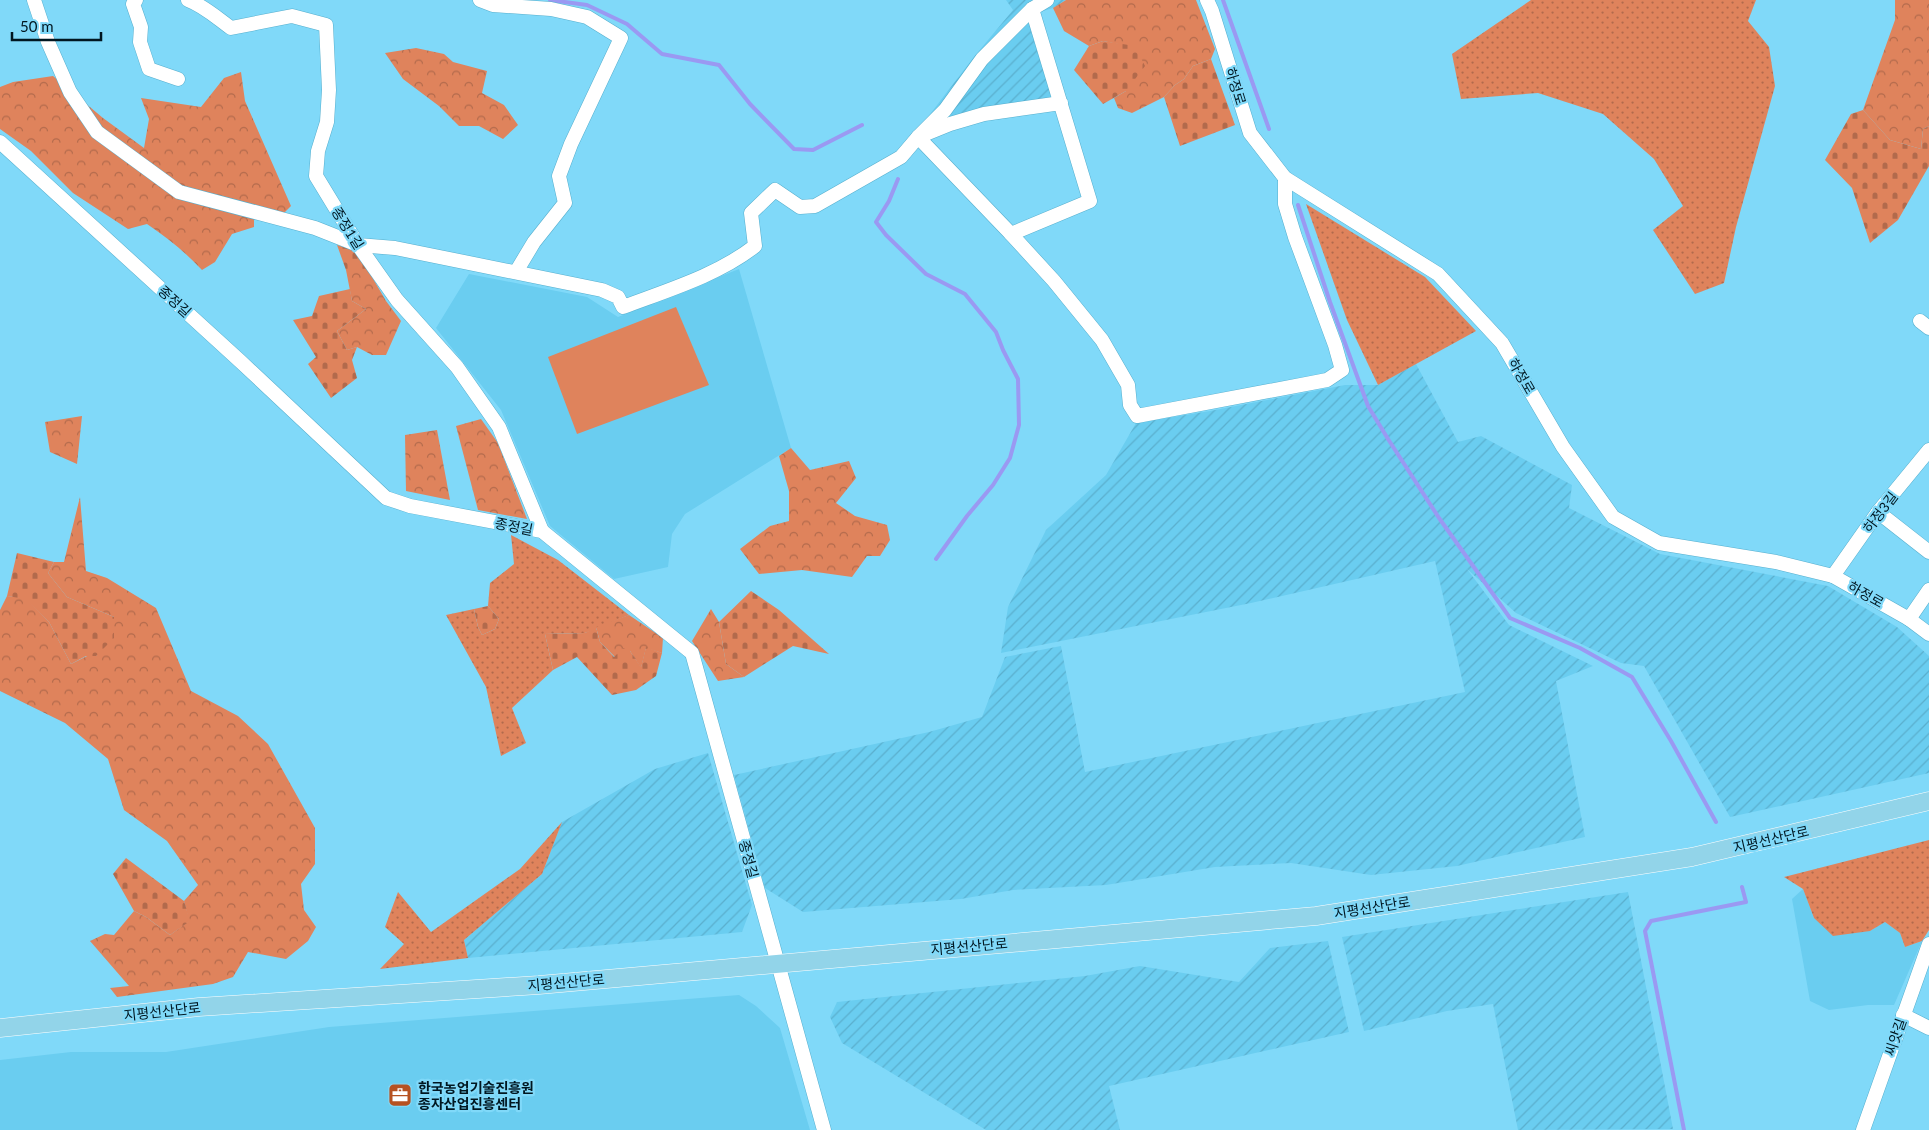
<svg xmlns="http://www.w3.org/2000/svg" width="1929" height="1130" font-family="Lato,'Noto Sans KR',sans-serif">
<defs>
<pattern id="industrial-furrows" width="10" height="10" patternUnits="userSpaceOnUse" patternTransform="scale(1.25)"><rect width="10" height="10" fill="#6acdf0"/><path d="M-1 1l2-2M0 10L10 0M9 11l2-2" fill="none" stroke="#5aafce"/></pattern>
<pattern id="grass-dots" width="8" height="8" patternUnits="userSpaceOnUse" patternTransform="scale(1.25)"><rect width="8" height="8" fill="#df835c"/><path d="M2 2h.1M6 6h.1" fill="none" stroke="#b26a4c" stroke-width="1.8" stroke-linecap="round"/></pattern>
<pattern id="forest-crowns" width="20" height="18" patternUnits="userSpaceOnUse" patternTransform="scale(1.25)"><rect width="20" height="18" fill="#df835c"/><path d="M2 6a3 3 0 1 1 6 0M12 15a3 3 0 1 1 6 0" fill="none" stroke="#b26a4c"/></pattern>
<pattern id="cemetery-stones" width="16" height="16" patternUnits="userSpaceOnUse" patternTransform="scale(1.25)"><rect width="16" height="16" fill="#df835c"/><path d="M2 7V4a2 2 0 0 1 4 0v3zM10 15v-3a2 2 0 0 1 4 0v3z" fill="#b26a4c"/></pattern>
</defs>
<rect width="100%" height="100%" fill="#80d9f9"/>
<g fill="#6acdf0">
<path d="M 739,269 L 791,448 L 685,514 L 672,534 L 668,567 L 614,579 L 550,526 L 501,410 L 436,328 L 469,274 L 587,297 L 618,317 Z"/>
<path d="M 1803,889 L 1814,918 L 1870,931 L 1885,922 L 1900,933 L 1905,947 L 1922,941 L 1894,1005 L 1868,1005 L 1829,1010 L 1810,1001 L 1792,899 Z"/>
<path d="M 739,995 L 756,1006 L 780,1028 L 810,1130 L 0,1130 L 0,1060 L 71,1052 L 166,1052 L 329,1027 Z"/>
</g>
<g fill="url(#industrial-furrows)">
<path d="M 1006,0 L 1066,0 L 1053,8 L 1040,12 L 1064,98 L 918,130 L 973,58 L 1013,10 Z"/>
<path d="M 1416,364 L 1458,442 L 1481,436 L 1572,485 L 1569,508 L 1660,554 L 1828,586 L 1897,627 L 1929,656 L 1929,773 L 1730,817 L 1644,666 L 1621,663 L 1516,613 L 1467,569 L 1509,625 L 1593,666 L 1556,681 L 1585,837 L 1457,866 L 1371,875 L 1291,863 L 1215,867 L 1106,885 L 1013,890 L 961,899 L 803,912 L 765,888 L 734,775 L 929,732 L 982,717 L 1005,657 L 1061,646 L 1085,772 L 1465,692 L 1435,561 L 1251,603 L 1001,653 L 1008,607 L 1046,530 L 1106,475 L 1136,423 L 1210,411 L 1345,385 L 1378,385 Z"/>
<path d="M 708,753 L 752,905 L 742,932 L 468,958 L 464,940 L 542,874 L 562,822 L 655,769 Z"/>
<path d="M 1628,892 L 1673,1129 L 1518,1130 L 1493,1004 L 1447,1011 L 1364,1031 L 1342,937 Z"/>
<path d="M 1328,941 L 1349,1032 L 1109,1086 L 1120,1130 L 986,1130 L 842,1043 L 830,1017 L 837,1002 L 1085,976 L 1140,966 L 1239,982 L 1270,948 Z"/>
</g>
<g fill="url(#grass-dots)">
<path d="M 1531,0 L 1756,0 L 1748,21 L 1769,47 L 1775,86 L 1736,227 L 1724,283 L 1695,294 L 1653,230 L 1683,206 L 1654,159 L 1603,114 L 1538,93 L 1461,99 L 1452,54 Z"/>
<path d="M 1306,204 L 1425,277 L 1476,331 L 1378,385 L 1347,320 Z"/>
<path d="M 511,535 L 558,560 L 629,615 L 585,633 L 545,634 L 553,670 L 512,708 L 526,743 L 501,756 L 486,687 L 446,615 L 474,609 L 478,627 L 482,635 L 495,629 L 499,619 L 488,606 L 490,583 L 514,564 Z"/>
<path d="M 562,822 L 542,874 L 464,940 L 468,958 L 380,969 L 404,944 L 385,927 L 398,892 L 431,932 L 520,869 Z"/>
<path d="M 1929,840 L 1929,930 L 1922,941 L 1905,947 L 1900,933 L 1885,922 L 1870,931 L 1833,936 L 1814,918 L 1803,889 L 1784,877 Z"/>
</g>
<g fill="url(#forest-crowns)">
<path d="M 1066,0 L 1196,0 L 1215,49 L 1211,59 L 1193,66 L 1184,79 L 1175,85 L 1164,97 L 1132,113 L 1118,108 L 1114,98 L 1126,91 L 1123,45 L 1103,41 L 1089,46 L 1064,31 L 1053,8 Z"/>
<path d="M 1895,0 L 1929,0 L 1929,126 L 1923,129 L 1921,149 L 1890,140 L 1863,110 L 1895,20 Z"/>
<path d="M 416,48 L 444,54 L 453,62 L 487,71 L 482,93 L 504,105 L 518,125 L 503,139 L 479,126 L 459,126 L 439,106 L 403,79 L 385,53 Z"/>
<path d="M 241,72 L 245,101 L 291,206 L 283,214 L 254,219 L 254,227 L 232,234 L 215,262 L 202,270 C 185,252 168,238 147,224 L 128,229 L 73,193 L 31,151 L 0,129 L 0,87 L 13,82 L 53,76 L 103,118 L 144,148 L 149,119 L 141,98 L 201,107 L 224,78 Z"/>
<path d="M 346,270 L 368,270 L 386,301 L 401,321 L 386,355 L 372,355 L 357,347 L 347,350 L 337,331 L 366,309 L 352,301 Z"/>
<path d="M 82,416 L 77,464 L 50,452 L 45,422 Z"/>
<path d="M 481,419 L 498,443 L 527,519 L 478,510 L 456,426 Z"/>
<path d="M 437,430 L 450,500 L 406,491 L 405,435 Z"/>
<path d="M 791,448 L 810,470 L 849,461 L 856,478 L 836,503 L 855,516 L 887,525 L 890,540 L 880,556 L 867,556 L 852,577 L 802,570 L 759,574 L 740,549 L 770,526 L 789,521 L 789,491 L 779,456 Z"/>
<path d="M 80,497 L 86,571 L 107,578 L 156,608 L 191,691 L 238,716 L 268,744 L 315,828 L 315,864 L 301,884 L 304,910 L 316,927 L 308,941 L 286,959 L 248,952 L 233,977 L 213,984 L 117,997 L 110,988 L 129,986 L 90,941 L 105,934 L 114,935 L 134,911 L 146,917 L 170,935 L 189,921 L 184,901 L 198,885 L 167,841 L 124,810 L 108,759 L 65,723 L 0,691 L 0,610 L 7,596 L 26,598 L 49,622 L 71,664 L 87,656 L 96,656 L 114,617 L 67,597 L 48,573 L 54,562 L 64,562 Z"/>
<path d="M 711,609 L 719,622 L 726,664 L 744,677 L 718,681 L 692,641 Z"/>
<path d="M 629,615 L 663,638 L 662,653 L 646,648 L 641,668 L 630,651 L 615,657 L 600,642 L 596,627 Z"/>
</g>
<g fill="url(#cemetery-stones)">
<path d="M 1103,41 L 1135,46 L 1145,66 L 1126,91 L 1103,104 L 1074,70 L 1089,46 Z"/>
<path d="M 1211,59 L 1235,125 L 1180,146 L 1164,97 L 1175,85 L 1184,79 L 1193,66 Z"/>
<path d="M 1863,110 L 1890,140 L 1921,149 L 1923,129 L 1929,126 L 1929,166 L 1898,220 L 1870,243 L 1852,188 L 1825,160 L 1851,114 Z"/>
<path d="M 337,245 L 352,249 L 368,270 L 346,270 Z"/>
<path d="M 350,289 L 352,301 L 366,309 L 337,331 L 347,350 L 357,347 L 352,360 L 357,378 L 331,398 L 308,364 L 316,357 L 293,320 L 312,316 L 319,296 Z"/>
<path d="M 17,553 L 54,562 L 48,573 L 67,597 L 114,617 L 114,638 L 96,656 L 86,656 L 71,664 L 49,622 L 26,599 L 7,596 Z"/>
<path d="M 751,591 L 779,610 L 829,654 L 793,646 L 744,677 L 726,664 L 719,622 Z"/>
<path d="M 488,606 L 499,619 L 495,629 L 482,635 L 478,627 L 474,609 Z"/>
<path d="M 596,627 L 600,642 L 614,657 L 623,648 L 630,651 L 641,667 L 646,647 L 662,653 L 656,676 L 636,690 L 612,695 L 577,657 L 553,670 L 545,634 L 585,633 Z"/>
<path d="M 126,858 L 184,901 L 190,921 L 170,935 L 146,917 L 134,911 L 113,874 Z"/>
</g>
<path fill="#df835c" d="M 676,307 L 709,385 L 577,434 L 548,357 Z"/>
<g fill="none" stroke-linecap="round" stroke-linejoin="round">
<g stroke="#9a99f2" stroke-width="4">
<path d="M 550,0 L 587,5 L 627,24 L 662,54 L 719,65 L 750,104 L 794,149 L 813,150 L 862,125"/>
<path d="M 1223,0 L 1269,129"/>
<path d="M 898,179 L 889,201 L 876,222 L 886,235 L 926,274 L 965,294 L 996,332 L 1003,350 L 1018,379 L 1019,425 L 1010,458 L 993,485 L 967,516 L 936,559"/>
<path d="M 1298,205 L 1330,302 L 1368,406 L 1388,439 L 1439,518 L 1510,618 L 1580,648 L 1632,677 L 1671,741 L 1716,822"/>
<path d="M 1684,1130 L 1645,931 L 1651,921 L 1746,902 L 1742,887"/>
</g>
<g stroke="#56afce" stroke-width="15">
<g id="minor">
<path d="M 34,0 L 48,42 L 70,92 L 97,132 L 179,192 L 315,228 L 358,245 L 395,248 L 602,290 L 618,297 L 623,307 C 668,290 718,275 755,246 L 751,213 L 775,190 L 800,207 L 815,206 L 901,157 L 918,137 L 945,110 L 982,59 L 1032,9 L 1047,0"/>
<path d="M 136,0 L 133,4 L 141,27 L 140,42 L 149,69 L 178,79"/>
<path d="M 188,0 C 204,6 217,18 231,28 L 292,16 L 326,25 L 329,90 L 327,122 L 318,151 L 316,176 L 358,245 L 397,300 L 457,367 L 499,427 L 542,531"/>
<path d="M 480,0 L 493,5 L 551,9 L 587,17 L 621,38 L 571,144 L 559,176 L 565,203 L 534,242 L 516,272"/>
<path d="M 1207,0 L 1212,11 L 1250,133 L 1285,178 L 1438,274 L 1502,343 L 1563,447 L 1613,517 L 1659,543 L 1776,562 L 1833,576 L 1909,619 L 1929,634"/>
<path d="M 1032,9 L 1090,201 L 1011,234 L 918,137 L 950,124 L 984,114 L 1061,103"/>
<path d="M 0,142 L 240,361 L 386,498 L 410,506 L 542,531 L 692,653 L 824,1130"/>
<path d="M 1011,234 L 1054,281 L 1102,340 L 1128,385 L 1130,405 L 1137,416 L 1327,380 L 1342,370 L 1335,345 L 1295,237 L 1285,204 L 1285,178"/>
<path d="M 1920,321 L 1929,328"/>
<path d="M 1878,512 L 1929,552"/>
<path d="M 1833,576 L 1878,512 L 1929,450"/>
<path d="M 1909,619 L 1929,590"/>
<path d="M 1903,1015 L 1929,1028"/>
<path d="M 1863,1130 L 1929,944"/>
</g>
</g>
<g stroke="#fff" stroke-width="19">
<path id="major" d="M 0,1028 L 199,1007 L 539,985 L 1316,916 L 1692,857 L 1929,801"/>
</g>
<use href="#minor" stroke="#fff" stroke-width="14"/>
<use href="#major" stroke="#92d4e9" stroke-width="18"/>
</g>
<defs>
<g id="office-square" transform="scale(1.25)"><rect x="-9" y="-9" width="18" height="18" rx="4" fill="#b65121" stroke="#80d9f9"/><path d="M-6-3h4V-5.5h4V-3h4V5H-6ZM-1-4.5V-3h2v-1.5ZM-6 0V1H6V0Z" fill="#fff"/></g>
</defs>
<g fill-rule="evenodd">
<use href="#office-square" x="400" y="1095"/>
</g>
<g text-anchor="middle" dominant-baseline="central" stroke-width="4.5" stroke-linejoin="round" paint-order="stroke">
<g font-size="14" fill="#001721" stroke="#80d9f9">
<text transform="translate(1236 86) rotate(73)">하정로</text>
<text transform="translate(348 228) rotate(58)">종정1길</text>
<text transform="translate(175 301) rotate(42)">종정길</text>
<text transform="translate(1522 376) rotate(60)">하정로</text>
<text transform="translate(1880 512) rotate(-53)">하정3길</text>
<text transform="translate(514 526) rotate(11)">종정길</text>
<text transform="translate(1866 594) rotate(29)">하정로</text>
<text transform="translate(1771 839) rotate(-13)">지평선산단로</text>
<text transform="translate(749 859) rotate(75)">종정길</text>
<text transform="translate(1372 907) rotate(-9)">지평선산단로</text>
<text transform="translate(969 946) rotate(-5)">지평선산단로</text>
<text transform="translate(566 982) rotate(-5)">지평선산단로</text>
<text transform="translate(162 1011) rotate(-6)">지평선산단로</text>
<text transform="translate(1895 1037) rotate(-71)">씨앗길</text>
</g>
<g font-size="14" font-weight="bold" fill="#001721" stroke="#80d9f9" text-anchor="start">
<text x="418" y="1087">한국농업기술진흥원<tspan x="418" dy="16">종자산업진흥센터</tspan></text>
</g>
</g>
<path d="M12 32v8h89v-8" fill="none" stroke="#001721" stroke-width="2.5"/>
<text x="20" y="32" font-size="15" fill="#001721" stroke="#80d9f9" stroke-width="4" paint-order="stroke">50 m</text>
</svg>
